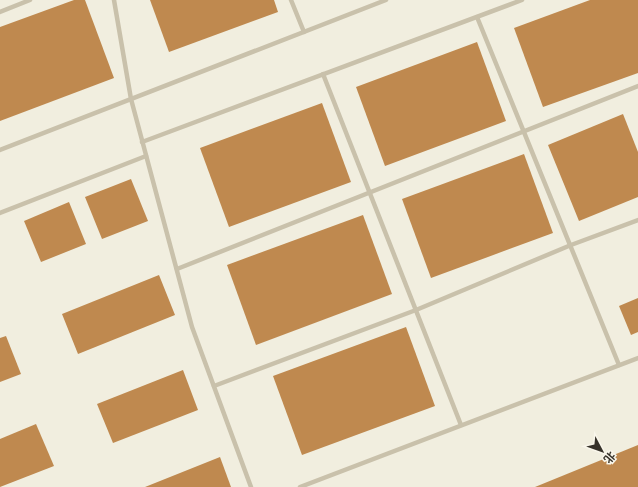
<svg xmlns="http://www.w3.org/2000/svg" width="638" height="487" font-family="'Source Sans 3','Noto Sans SC',sans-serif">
<rect width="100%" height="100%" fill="#f1eedf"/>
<g fill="#bf894f">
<path d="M 74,0 L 85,0 L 114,78 L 0,121 L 0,27 Z"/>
<path d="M 150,0 L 274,0 L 278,12 L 169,52 Z"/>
<path d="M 590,0 L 638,0 L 638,73 L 543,107 L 514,28 Z"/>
<path d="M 477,42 L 506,121 L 385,166 L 356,87 Z"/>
<path d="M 322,103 L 351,182 L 229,227 L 200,148 Z"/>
<path d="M 623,114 L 638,152 L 638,197 L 579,221 L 548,145 Z"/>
<path d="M 524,154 L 553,233 L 431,278 L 402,199 Z"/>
<path d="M 131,179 L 148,221 L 102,239 L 85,197 Z"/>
<path d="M 69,202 L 86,244 L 41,262 L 24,221 Z"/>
<path d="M 363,215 L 392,294 L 256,345 L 227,265 Z"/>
<path d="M 159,275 L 175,315 L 78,354 L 62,314 Z"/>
<path d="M 638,298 L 638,332 L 631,335 L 619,306 Z"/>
<path d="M 406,327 L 435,406 L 302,455 L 273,376 Z"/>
<path d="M 6,336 L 21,374 L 0,382 L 0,338 Z"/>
<path d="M 183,370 L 198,410 L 113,443 L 97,404 Z"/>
<path d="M 36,424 L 54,466 L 0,487 L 0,439 Z"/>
<path d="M 638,445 L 638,487 L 535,487 Z"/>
<path d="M 220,457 L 231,487 L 145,487 Z"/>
</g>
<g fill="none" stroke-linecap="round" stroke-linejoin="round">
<g stroke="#c9c1ab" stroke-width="4.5">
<path d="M 114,0 L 131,99 L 192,327 L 251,487"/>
<path d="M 291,0 L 304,32"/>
<path d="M 0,12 L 30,0"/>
<path d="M 477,17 L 619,365"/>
<path d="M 323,74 L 461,425"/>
<path d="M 142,142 L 522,0"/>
<path d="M 0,150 L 386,0"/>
<path d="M 0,213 L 146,156"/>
<path d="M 177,269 L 638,86"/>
<path d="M 214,386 L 416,310 L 571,245 L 638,220"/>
<path d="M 300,487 L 638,358"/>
</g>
</g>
<g transform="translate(602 451) rotate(131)" stroke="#f9f6eb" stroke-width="3" paint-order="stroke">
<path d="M0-3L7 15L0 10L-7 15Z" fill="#37322a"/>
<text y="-6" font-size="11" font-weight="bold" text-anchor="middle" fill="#37322a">北</text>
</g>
</svg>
